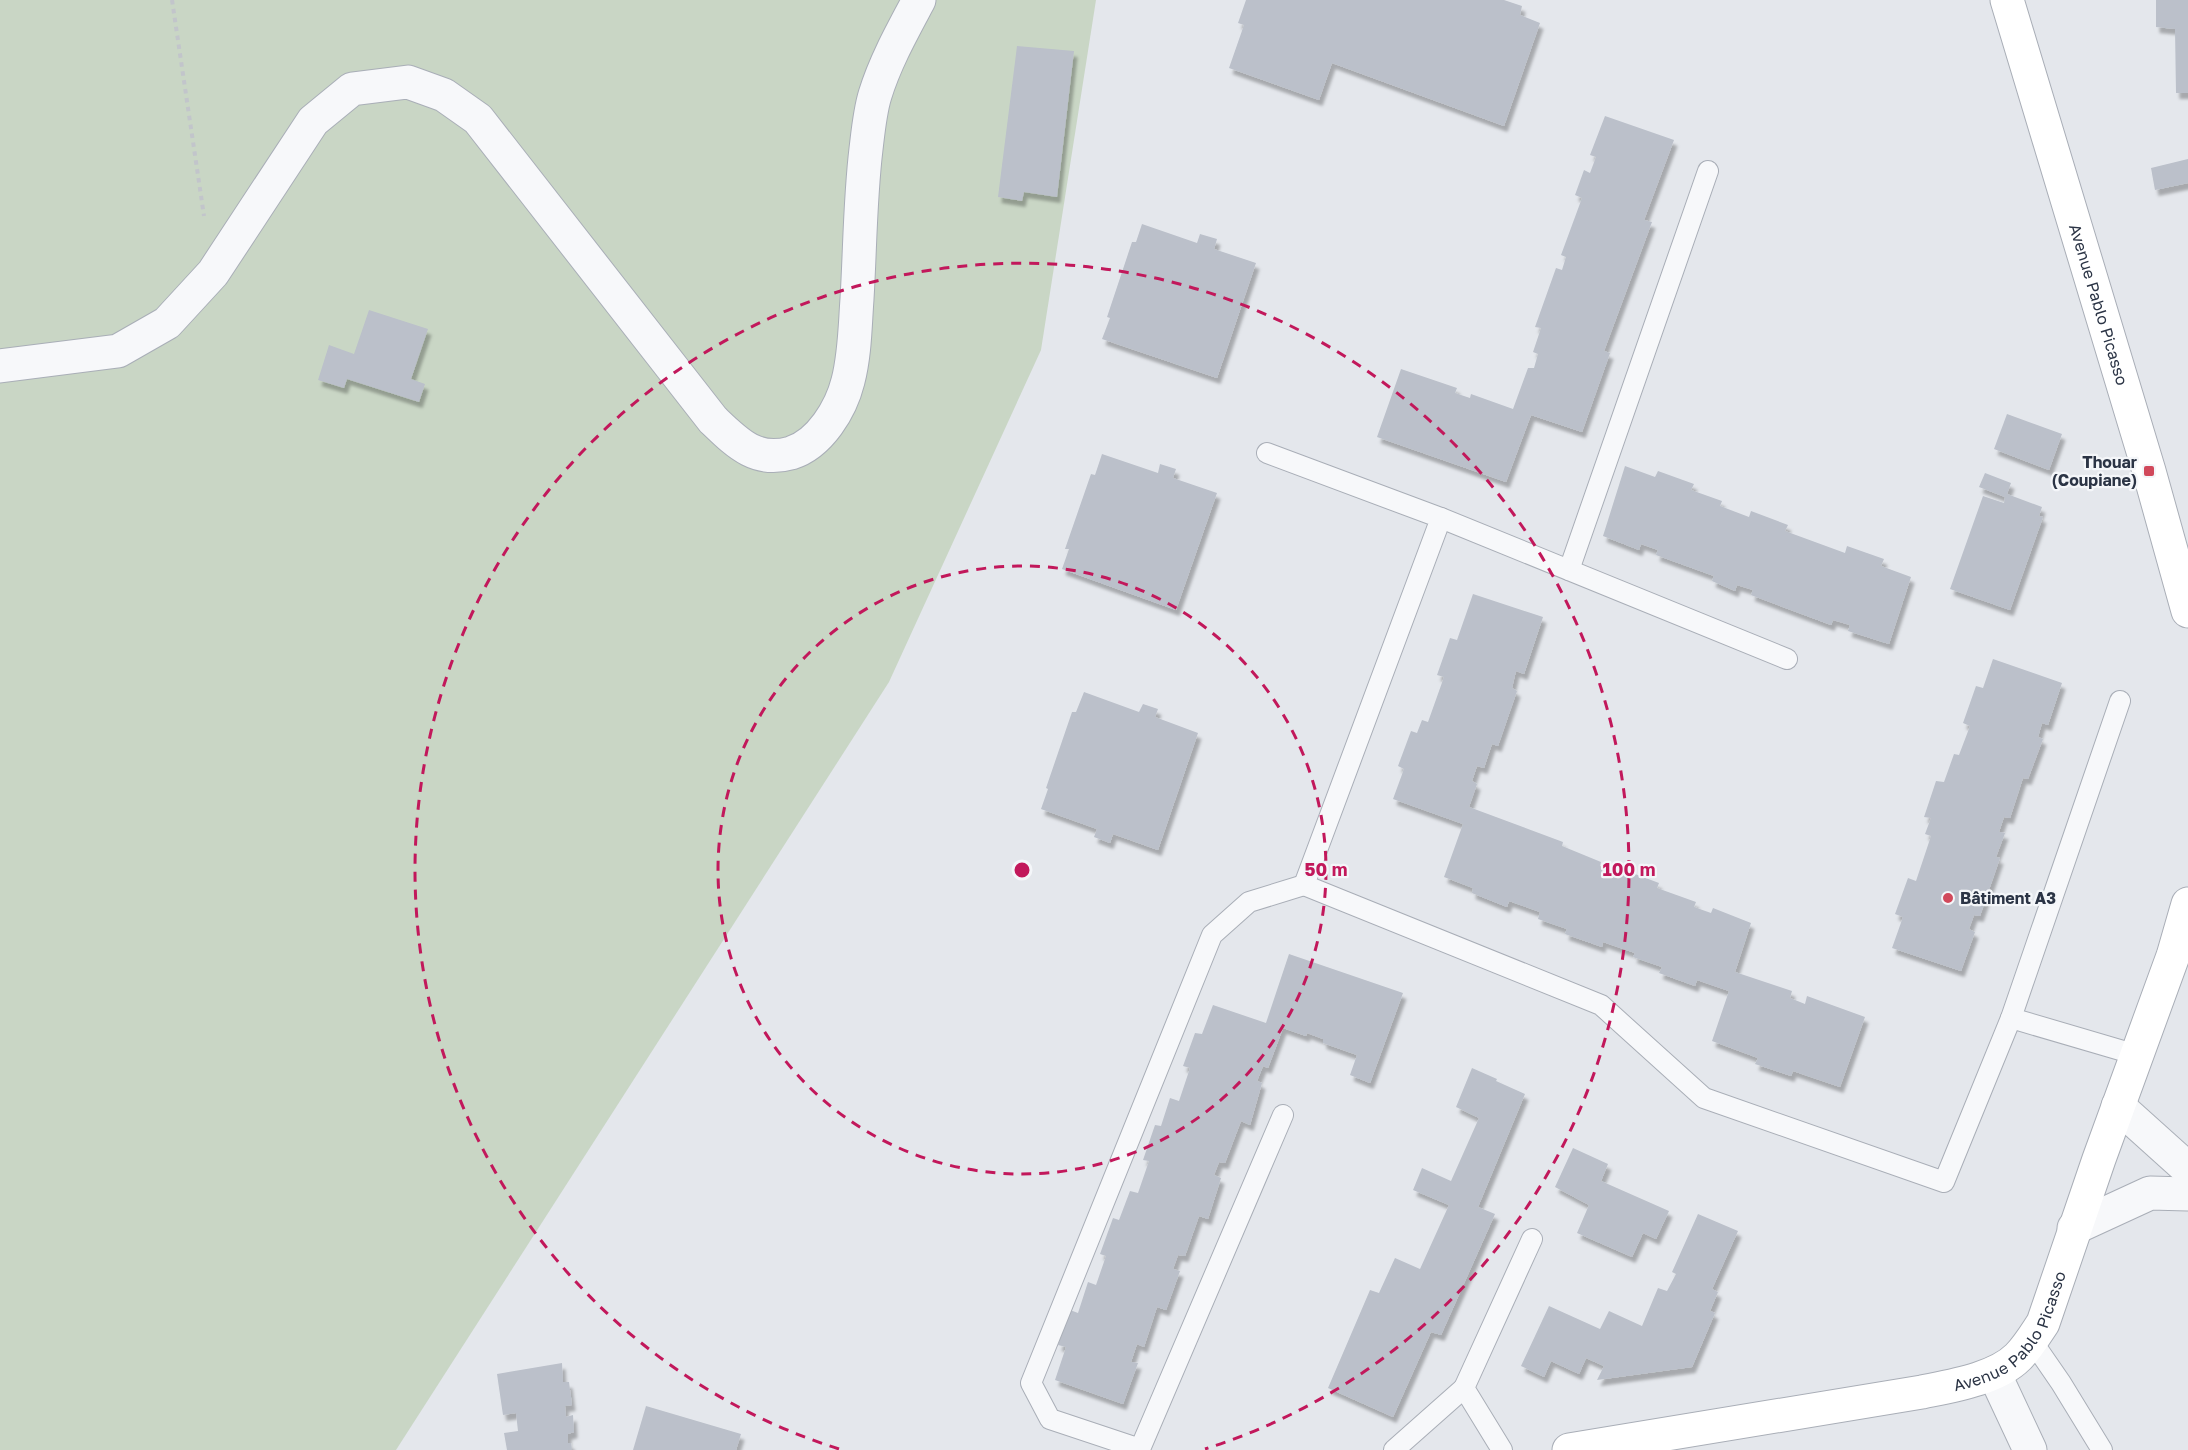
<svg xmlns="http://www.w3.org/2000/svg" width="2188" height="1450" font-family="'Golos Text',sans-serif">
<defs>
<filter id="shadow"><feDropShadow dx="3.5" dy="6" stdDeviation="1.5" flood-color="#0004"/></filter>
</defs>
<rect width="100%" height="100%" fill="#e4e7ec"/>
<path fill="#c9d6c5" d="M 0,0 L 1096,0 L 1041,350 L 889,682 L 396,1450 L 0,1450 Z"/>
<g fill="#bbc0ca" filter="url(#shadow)">
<path d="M 1246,0 L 1504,0 L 1522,6 L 1520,15 L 1540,23 L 1504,126 L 1332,63 L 1319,100 L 1229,68 L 1244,25 L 1238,23 Z"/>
<path d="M 2156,0 L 2188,0 L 2188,93 L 2176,93 L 2175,29 L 2156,27 Z"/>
<path d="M 1017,46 L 1074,51 L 1057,197 L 1024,192 L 1022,201 L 998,197 Z"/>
<path d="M 1605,116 L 1674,140 L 1644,220 L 1652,222 L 1604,351 L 1610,353 L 1582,432 L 1531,415 L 1506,482 L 1377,437 L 1401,369 L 1457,388 L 1455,393 L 1470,398 L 1471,394 L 1513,409 L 1528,368 L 1534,368 L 1538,354 L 1533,352 L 1541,328 L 1535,327 L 1556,268 L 1562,270 L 1566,257 L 1561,255 L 1582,198 L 1575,195 L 1584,170 L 1590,173 L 1596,157 L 1590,155 Z"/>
<path d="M 2188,159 L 2188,183 L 2155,190 L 2151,168 Z"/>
<path d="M 1142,224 L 1197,243 L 1200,234 L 1217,239 L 1214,249 L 1256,263 L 1217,378 L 1102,339 L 1110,318 L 1107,317 L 1132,242 L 1136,242 Z"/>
<path d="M 369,310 L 428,329 L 411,379 L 425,384 L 419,402 L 347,379 L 344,388 L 318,380 L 329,345 L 354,354 Z"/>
<path d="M 2007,414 L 2062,434 L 2049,470 L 1994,449 Z"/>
<path d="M 1102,454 L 1158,473 L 1160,464 L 1176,469 L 1173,478 L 1217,493 L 1176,610 L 1062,569 L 1069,549 L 1065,549 L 1091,474 L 1095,475 Z"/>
<path d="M 1625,466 L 1655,477 L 1658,471 L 1694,484 L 1691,490 L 1722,501 L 1720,506 L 1749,517 L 1751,511 L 1788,525 L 1785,531 L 1845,553 L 1847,546 L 1884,559 L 1881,566 L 1911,577 L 1889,644 L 1848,631 L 1850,625 L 1833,620 L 1831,625 L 1751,595 L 1753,590 L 1737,585 L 1735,591 L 1712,581 L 1714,576 L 1656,555 L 1658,550 L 1641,544 L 1639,550 L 1603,536 Z"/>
<path d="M 1985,473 L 2011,483 L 2007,494 L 2042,507 L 2039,516 L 2043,517 L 2010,610 L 1950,589 L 1983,496 L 2004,503 L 2005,497 L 1979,487 Z"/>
<path d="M 1473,594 L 1543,617 L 1524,674 L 1516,671 L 1512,688 L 1517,691 L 1498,746 L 1492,744 L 1484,768 L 1477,766 L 1472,781 L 1477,784 L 1469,807 L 1563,842 L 1562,846 L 1601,862 L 1600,866 L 1617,874 L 1619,868 L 1659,883 L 1657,888 L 1696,902 L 1694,907 L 1711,913 L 1713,908 L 1751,923 L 1735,972 L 1792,991 L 1790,998 L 1805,1004 L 1807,996 L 1865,1017 L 1840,1087 L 1793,1071 L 1791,1076 L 1755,1064 L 1758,1058 L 1712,1041 L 1729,991 L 1697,980 L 1695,986 L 1659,973 L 1662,967 L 1633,957 L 1635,953 L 1603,942 L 1602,947 L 1565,934 L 1567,929 L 1538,919 L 1540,912 L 1509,901 L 1507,907 L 1472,893 L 1473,888 L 1444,877 L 1463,824 L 1393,799 L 1404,769 L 1398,766 L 1411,731 L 1417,733 L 1422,720 L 1428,722 L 1444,677 L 1437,675 L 1450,638 L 1457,640 Z"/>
<path d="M 1993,659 L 2062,683 L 2048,725 L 2042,723 L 2038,737 L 2043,739 L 2028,779 L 2023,778 L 2010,818 L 2004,817 L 1999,832 L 2005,833 L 1996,857 L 2000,858 L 1980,916 L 1974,915 L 1969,929 L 1975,932 L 1961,971 L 1892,948 L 1903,917 L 1895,914 L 1908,878 L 1916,881 L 1931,836 L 1925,834 L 1931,818 L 1924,817 L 1936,781 L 1944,782 L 1954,754 L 1959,755 L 1970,726 L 1963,723 L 1976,686 L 1983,688 Z"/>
<path d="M 1084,692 L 1139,712 L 1143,704 L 1158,709 L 1155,717 L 1198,733 L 1158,850 L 1113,834 L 1110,843 L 1094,837 L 1097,829 L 1041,809 L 1048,789 L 1046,788 L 1072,712 L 1076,712 Z"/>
<path d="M 1289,954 L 1403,993 L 1370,1083 L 1350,1075 L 1357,1055 L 1323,1043 L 1323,1039 L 1307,1033 L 1306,1036 L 1283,1028 L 1268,1068 L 1263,1066 L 1257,1081 L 1262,1083 L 1250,1125 L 1241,1121 L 1225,1163 L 1219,1162 L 1214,1175 L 1221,1178 L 1208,1219 L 1199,1216 L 1185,1256 L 1178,1255 L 1173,1269 L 1180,1271 L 1166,1310 L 1157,1307 L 1144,1347 L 1137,1344 L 1131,1362 L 1138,1363 L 1123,1404 L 1055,1380 L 1066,1347 L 1058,1345 L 1070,1310 L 1078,1313 L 1088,1282 L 1096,1285 L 1106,1256 L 1100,1254 L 1113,1218 L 1119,1220 L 1130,1191 L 1138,1193 L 1149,1161 L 1143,1160 L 1155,1125 L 1161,1126 L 1170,1098 L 1179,1101 L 1190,1068 L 1183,1066 L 1195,1033 L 1202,1034 L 1213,1005 L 1266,1023 Z"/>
<path d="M 1472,1068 L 1497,1079 L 1496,1081 L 1525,1094 L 1478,1207 L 1495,1214 L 1441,1335 L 1431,1332 L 1393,1417 L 1328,1388 L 1370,1290 L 1379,1293 L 1395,1258 L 1420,1269 L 1449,1205 L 1413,1190 L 1422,1168 L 1451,1181 L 1479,1118 L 1456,1107 Z"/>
<path d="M 1573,1148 L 1608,1164 L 1601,1181 L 1669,1211 L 1656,1239 L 1643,1233 L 1632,1257 L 1577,1233 L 1589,1205 L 1555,1187 Z"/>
<path d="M 1698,1214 L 1738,1231 L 1712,1289 L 1718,1292 L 1710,1311 L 1715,1313 L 1692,1367 L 1597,1380 L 1604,1366 L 1586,1358 L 1579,1374 L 1551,1361 L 1544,1377 L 1521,1366 L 1549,1306 L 1600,1329 L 1609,1311 L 1642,1326 L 1658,1288 L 1667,1291 L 1676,1274 L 1672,1272 Z"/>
<path d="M 562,1363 L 563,1382 L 569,1382 L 572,1405 L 565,1406 L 566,1417 L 573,1415 L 574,1432 L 568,1434 L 568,1443 L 571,1443 L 572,1450 L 507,1450 L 504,1433 L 518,1431 L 516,1413 L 503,1415 L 497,1374 Z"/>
<path d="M 646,1406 L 741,1434 L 736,1450 L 633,1450 Z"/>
</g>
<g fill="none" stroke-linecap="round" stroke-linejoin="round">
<g stroke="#a9aeb7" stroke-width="22">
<g id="service">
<path d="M 1267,453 L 1441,518 L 1304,885 L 1601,1005 L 1704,1098 L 1944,1182 L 2011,1018 L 2137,1055"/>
<path d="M 1441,518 L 1787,659"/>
<path d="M 1569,570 L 1708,171"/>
<path d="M 2011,1018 L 2120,701"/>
<path d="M 1283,1115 L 1140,1449 L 1050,1419 L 1031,1383 L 1212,935 L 1249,902 L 1304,885"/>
<path d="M 2032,1341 L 2061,1383 L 2102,1450"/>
<path d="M 1394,1450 L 1464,1388"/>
<path d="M 1502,1450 L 1464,1388 L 1532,1239"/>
</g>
</g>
<g stroke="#a9aeb7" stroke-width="35">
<g id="minor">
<path d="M 2118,1106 L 2188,1169"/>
<path d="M 2074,1228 L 2150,1193 L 2188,1194"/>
<path d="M 1994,1373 L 2030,1450"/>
</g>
</g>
<g stroke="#a9aeb7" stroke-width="35">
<path id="tertiary" d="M 0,366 L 118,351 L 167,323 L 213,273 L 313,121 L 352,89 L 408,82 L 444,95 L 478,119 L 713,420 C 737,443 756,463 791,453 C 820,444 841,409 848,381 C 855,354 855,326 857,299 C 860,249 860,199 866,149 C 868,132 870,111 875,95 C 885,62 903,30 919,0"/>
</g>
<g stroke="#a9aeb7" stroke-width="35">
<g id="secondary">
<path id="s1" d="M 2007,0 L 2149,471 L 2188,611"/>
<path id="s2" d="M 1569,1450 L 1922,1392 C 1951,1386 1996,1379 2018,1357 C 2028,1347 2035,1335 2043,1323 L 2099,1159 L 2173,956 L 2188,904"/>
</g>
</g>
<path stroke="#c2c5cb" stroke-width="4" stroke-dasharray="4.5 4.5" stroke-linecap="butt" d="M 172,0 L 204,216"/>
<use href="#service" stroke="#f7f8fa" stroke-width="20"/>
<use href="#minor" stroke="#f7f8fa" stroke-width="33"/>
<use href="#tertiary" stroke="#f7f8fa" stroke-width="33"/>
<use href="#secondary" stroke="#fff" stroke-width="33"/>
</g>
<g fill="none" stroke="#c2185b" stroke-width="3" stroke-dasharray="10 8">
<circle cx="1022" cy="870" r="304"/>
<path d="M839 1449A607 607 0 1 1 1205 1449"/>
</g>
<g fill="#d1495b" stroke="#f4f6f9" stroke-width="2">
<rect x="2143" y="465" width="12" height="12" rx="3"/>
<circle cx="1948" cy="898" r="6"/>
</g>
<g text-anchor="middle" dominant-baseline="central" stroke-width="4.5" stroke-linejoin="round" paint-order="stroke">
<g font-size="16" fill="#2b3445" stroke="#f4f6f9">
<text stroke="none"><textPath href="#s1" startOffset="318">Avenue Pablo Picasso</textPath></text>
<text stroke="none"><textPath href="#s2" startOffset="474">Avenue Pablo Picasso</textPath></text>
</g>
<g font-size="16" font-weight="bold" fill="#2b3445" stroke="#f4f6f9" text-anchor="end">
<text x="2137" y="462">Thouar<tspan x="2137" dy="18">(Coupiane)</tspan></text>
<text x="1960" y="898" text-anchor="start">Bâtiment A3</text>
</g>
</g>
<circle cx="1022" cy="870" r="9" fill="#c2185b" stroke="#f4f6f9" stroke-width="3"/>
<g font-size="18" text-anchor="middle" font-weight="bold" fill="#c2185b" stroke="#f4f6f9" stroke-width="4.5" stroke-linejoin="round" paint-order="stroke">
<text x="1326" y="876">50 m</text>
<text x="1629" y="876">100 m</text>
</g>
</svg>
